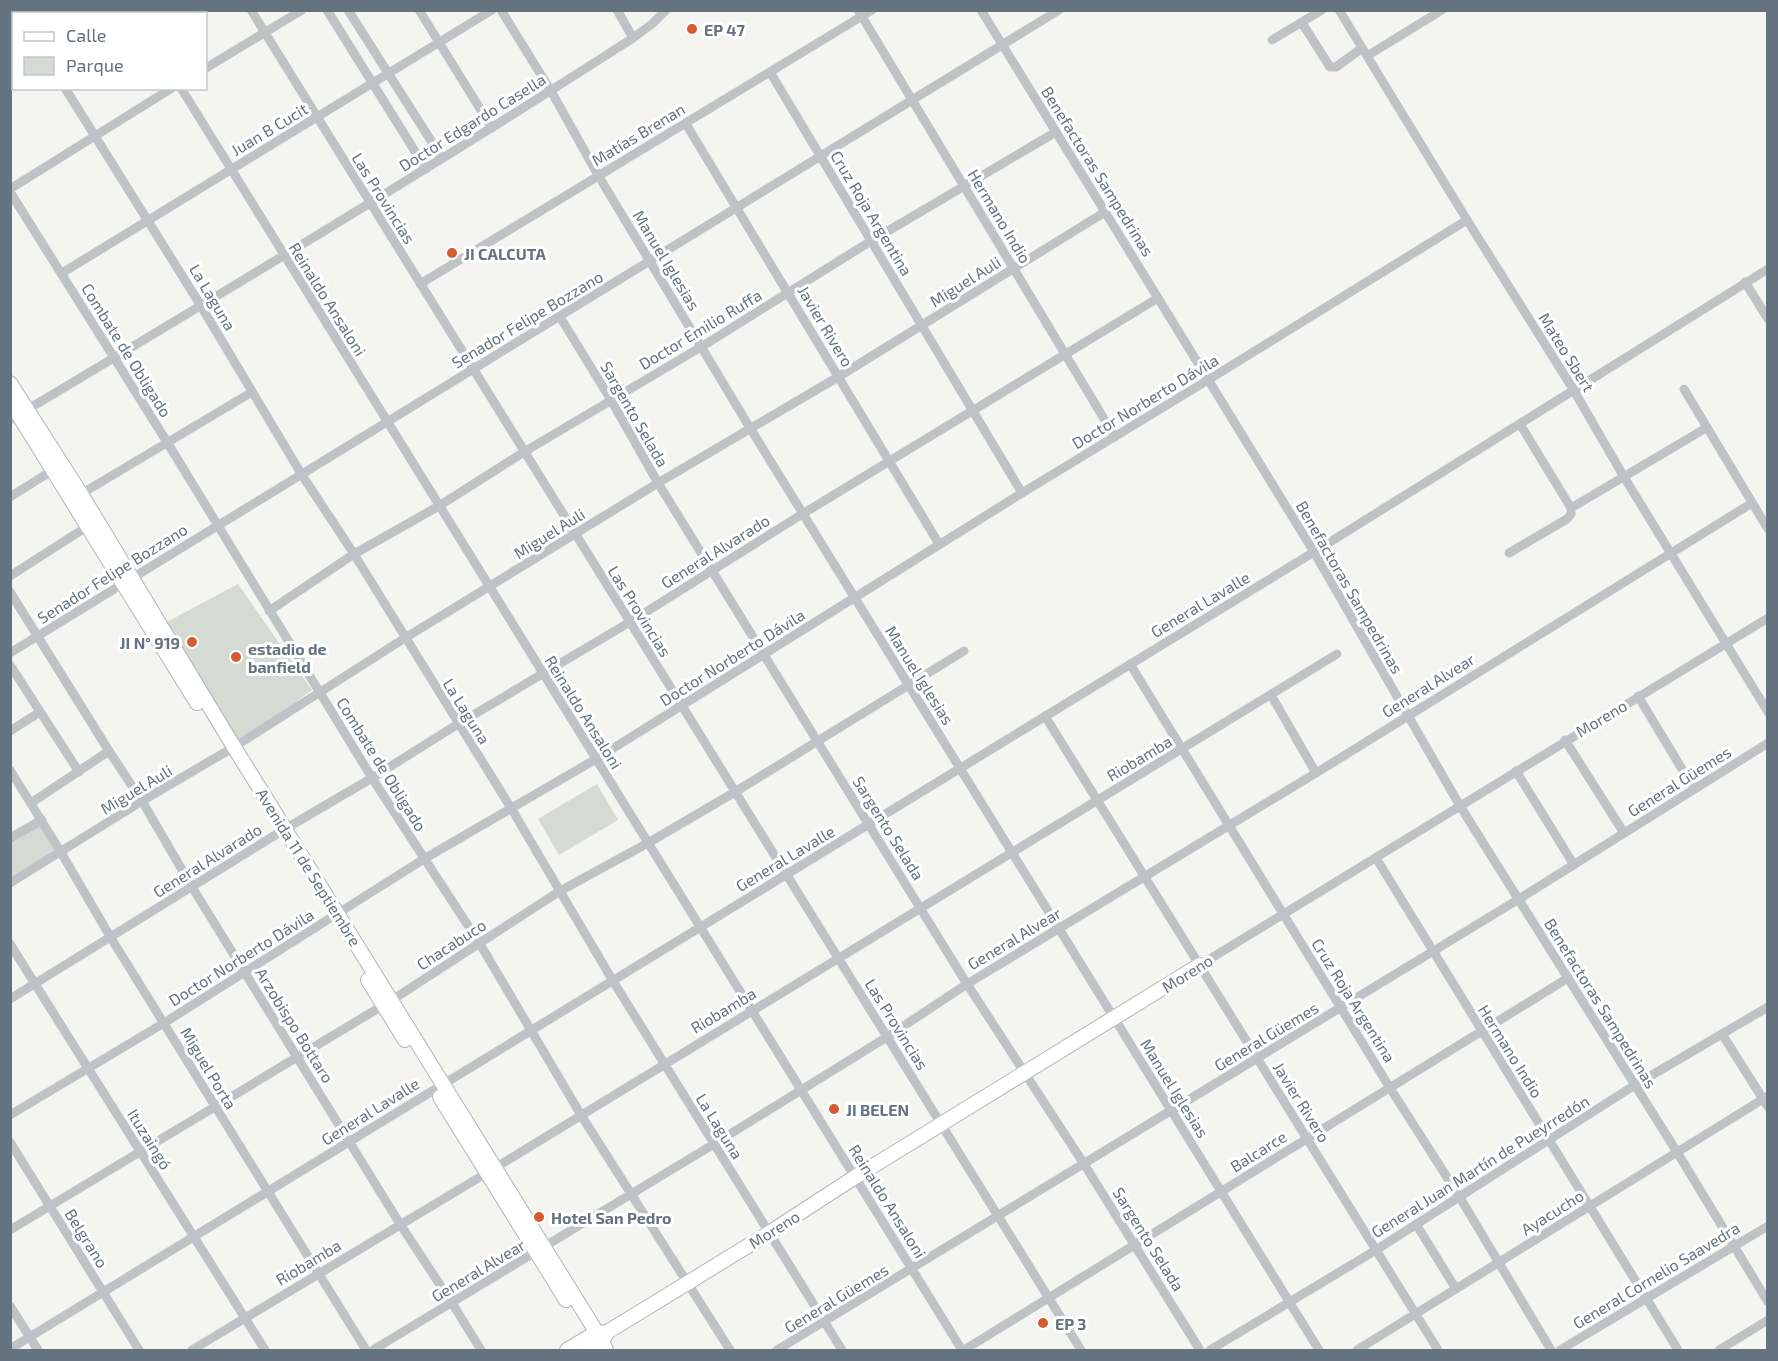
<svg xmlns="http://www.w3.org/2000/svg" width="1778" height="1361" font-family="'Exo 2',sans-serif">
<rect width="100%" height="100%" fill="#f4f4f1"/>
<g fill="#d5dbd2">
<path d="M 238,584 L 312,690 L 239,744 L 163,624 Z"/>
<path d="M 597,784 L 618,820 L 559,855 L 538,819 Z"/>
<path d="M 40,823 L 59,849 L 11,879 L 11,841 Z"/>
</g>
<g fill="none" stroke-linecap="round" stroke-linejoin="round">
<g stroke="#b2b6ba" stroke-width="16">
<g id="secondary">
<path d="M 10,383 L 81,494 L 234,747 L 602,1341 L 606,1350"/>
<path d="M 10,401 L 197,703"/>
<path d="M 368,980 L 405,1040"/>
<path d="M 440,1097 L 566,1300"/>
<path d="M 567,1350 L 589,1337 L 609,1331 L 769,1233 L 855,1177 L 1200,965"/>
<path d="M 590,1350 L 599,1345 L 606,1335"/>
</g>
</g>
<g stroke="#bfc3c6" stroke-width="9">
<path d="M 16,10 L 18,14"/>
<path d="M 132,10 L 134,14"/>
<path d="M 251,10 L 1081,1350"/>
<path d="M 327,10 L 426,169"/>
<path d="M 348,10 L 442,158"/>
<path d="M 419,10 L 492,128"/>
<path d="M 501,10 L 551,91 L 598,175 L 750,428 L 1319,1350"/>
<path d="M 617,10 L 633,38"/>
<path d="M 858,10 L 1115,437"/>
<path d="M 981,10 L 1314,552 L 1460,806 L 1677,1152 L 1768,1302"/>
<path d="M 1339,10 L 1467,220 L 1573,389 L 1624,477 L 1768,712"/>
<path d="M 108,14 L 113,10"/>
<path d="M 1302,23 L 1330,67 L 1336,67 L 1362,48"/>
<path d="M 1272,40 L 1322,10"/>
<path d="M 1367,56 L 1442,10"/>
<path d="M 206,68 L 302,10"/>
<path d="M 10,72 L 14,70"/>
<path d="M 770,72 L 1022,493"/>
<path d="M 65,88 L 201,306 L 302,475 L 354,554 L 511,808 L 613,981 L 842,1350"/>
<path d="M 181,88 L 962,1350"/>
<path d="M 686,124 L 939,544"/>
<path d="M 10,189 L 172,88"/>
<path d="M 10,192 L 167,442 L 372,778 L 480,944 L 581,1115 L 730,1350"/>
<path d="M 62,273 L 492,10"/>
<path d="M 1745,282 L 1768,319"/>
<path d="M 420,284 L 872,10"/>
<path d="M 560,317 L 611,400 L 658,483 L 967,984 L 1084,1164 L 1200,1350"/>
<path d="M 1684,389 L 1768,529"/>
<path d="M 10,420 C 219,295 428,170 633,38 L 652,24 L 666,10"/>
<path d="M 1520,424 L 1571,508"/>
<path d="M 10,497 L 53,470"/>
<path d="M 76,497 L 252,392"/>
<path d="M 1509,553 L 1567,519 L 1571,514 L 1571,508 L 1706,428"/>
<path d="M 10,576 L 88,526"/>
<path d="M 10,592 L 109,751 L 142,801 L 192,887 L 400,1224 L 452,1303 L 481,1350"/>
<path d="M 269,611 L 354,554 L 439,506 L 524,452 L 701,347 L 871,241 L 1056,132"/>
<path d="M 10,653 L 1059,10"/>
<path d="M 1130,664 L 1390,1088 L 1459,1196 L 1551,1350"/>
<path d="M 10,665 L 79,772"/>
<path d="M 1271,695 L 1316,773"/>
<path d="M 1638,696 L 1694,789"/>
<path d="M 1045,716 L 1438,1350"/>
<path d="M 10,731 L 40,712"/>
<path d="M 1565,740 L 1624,833"/>
<path d="M 10,770 L 59,849 L 111,938 L 366,1350"/>
<path d="M 1516,771 L 1574,865"/>
<path d="M 31,803 L 109,751"/>
<path d="M 10,838 L 42,820"/>
<path d="M 1376,858 L 1678,1350"/>
<path d="M 10,883 L 142,801 L 234,747 L 405,638 L 658,483 L 838,377 L 1105,212"/>
<path d="M 10,944 L 265,1350"/>
<path d="M 1200,965 L 1768,618"/>
<path d="M 10,999 L 285,829 L 372,778 L 458,724 L 630,622 L 804,513 L 1158,298"/>
<path d="M 1722,1034 L 1768,1107"/>
<path d="M 10,1115 L 164,1023 L 424,859 L 596,759 L 1022,493 L 1208,380 L 1467,220"/>
<path d="M 10,1142 L 139,1350"/>
<path d="M 1416,1224 L 1456,1289"/>
<path d="M 10,1230 L 392,1000 L 560,891 L 648,843 L 735,792 L 964,651"/>
<path d="M 10,1306 L 38,1350"/>
<path d="M 10,1349 L 1314,552 L 1768,269"/>
<path d="M 192,1350 L 495,1168 L 1337,654"/>
<path d="M 373,1350 L 714,1144 L 887,1037 L 967,984 L 1316,773 L 1752,503"/>
<path d="M 777,1350 L 1519,899 L 1768,743"/>
<path d="M 964,1350 L 1568,978"/>
<path d="M 1210,1350 L 1376,1250 L 1635,1085 L 1768,1007"/>
<path d="M 1357,1350 L 1768,1096"/>
<path d="M 1560,1350 L 1768,1226"/>
<path d="M 1719,1350 L 1768,1320"/>
</g>
<use href="#secondary" stroke="#fff" stroke-width="14"/>
</g>
<g fill="#d65b2f" stroke="#fff" stroke-width="2">
<circle cx="692" cy="29" r="6"/>
<circle cx="452" cy="253" r="6"/>
<circle cx="192" cy="642" r="6"/>
<circle cx="236" cy="657" r="6"/>
<circle cx="834" cy="1109" r="6"/>
<circle cx="539" cy="1217" r="6"/>
<circle cx="1043" cy="1323" r="6"/>
</g>
<g text-anchor="middle" dominant-baseline="central" stroke-width="6" stroke-linejoin="round" paint-order="stroke">
<g font-size="16" font-weight="bold" fill="#657380" stroke="#fff" text-anchor="start">
<text x="704" y="29">EP 47</text>
<text x="464" y="253">JI CALCUTA</text>
<text x="180" y="642" text-anchor="end">JI N° 919</text>
<text x="248" y="648">estadio de<tspan x="248" dy="18">banfield</tspan></text>
<text x="846" y="1109">JI BELEN</text>
<text x="551" y="1217">Hotel San Pedro</text>
<text x="1055" y="1323">EP 3</text>
</g>
<g font-size="16" fill="#657380" stroke="#fff">
<text transform="translate(472 122) rotate(-32)">Doctor Edgardo Casella</text>
<text transform="translate(269 129) rotate(-31)">Juan B Cucit</text>
<text transform="translate(638 134) rotate(-31)">Matías Brenan</text>
<text transform="translate(1098 171) rotate(58)">Benefactoras Sampedrinas</text>
<text transform="translate(384 198) rotate(58)">Las Provincias</text>
<text transform="translate(872 213) rotate(59)">Cruz Roja Argentina</text>
<text transform="translate(1000 216) rotate(59)">Hermano Indio</text>
<text transform="translate(667 260) rotate(59)">Manuel Iglesias</text>
<text transform="translate(965 281) rotate(-32)">Miguel Auli</text>
<text transform="translate(213 297) rotate(59)">La Laguna</text>
<text transform="translate(328 299) rotate(58)">Reinaldo Ansaloni</text>
<text transform="translate(527 319) rotate(-31)">Senador Felipe Bozzano</text>
<text transform="translate(826 326) rotate(59)">Javier Rivero</text>
<text transform="translate(700 329) rotate(-31)">Doctor Emilio Ruffa</text>
<text transform="translate(127 350) rotate(58)">Combate de Obligado</text>
<text transform="translate(1567 352) rotate(58)">Mateo Sbert</text>
<text transform="translate(1145 401) rotate(-31)">Doctor Norberto Dávila</text>
<text transform="translate(635 414) rotate(60)">Sargento Selada</text>
<text transform="translate(549 533) rotate(-32)">Miguel Auli</text>
<text transform="translate(715 551) rotate(-32)">General Alvarado</text>
<text transform="translate(112 573) rotate(-32)">Senador Felipe Bozzano</text>
<text transform="translate(1350 587) rotate(60)">Benefactoras Sampedrinas</text>
<text transform="translate(1200 604) rotate(-31)">General Lavalle</text>
<text transform="translate(640 611) rotate(58)">Las Provincias</text>
<text transform="translate(732 657) rotate(-32)">Doctor Norberto Dávila</text>
<text transform="translate(920 675) rotate(58)">Manuel Iglesias</text>
<text transform="translate(1428 685) rotate(-32)">General Alvear</text>
<text transform="translate(467 711) rotate(58)">La Laguna</text>
<text transform="translate(584 712) rotate(58)">Reinaldo Ansaloni</text>
<text transform="translate(1601 718) rotate(-31)">Moreno</text>
<text transform="translate(1139 758) rotate(-31)">Riobamba</text>
<text transform="translate(382 764) rotate(58)">Combate de Obligado</text>
<text transform="translate(1679 781) rotate(-32)">General Güemes</text>
<text transform="translate(136 789) rotate(-31)">Miguel Auli</text>
<text transform="translate(889 828) rotate(58)">Sargento Selada</text>
<text transform="translate(785 858) rotate(-31)">General Lavalle</text>
<text transform="translate(207 860) rotate(-32)">General Alvarado</text>
<text transform="translate(309 867) rotate(58)">Avenida 11 de Septiembre</text>
<text transform="translate(1014 938) rotate(-31)">General Alvear</text>
<text transform="translate(451 944) rotate(-33)">Chacabuco</text>
<text transform="translate(241 957) rotate(-32)">Doctor Norberto Dávila</text>
<text transform="translate(1187 973) rotate(-32)">Moreno</text>
<text transform="translate(1354 1000) rotate(58)">Cruz Roja Argentina</text>
<text transform="translate(1601 1003) rotate(58)">Benefactoras Sampedrinas</text>
<text transform="translate(723 1010) rotate(-31)">Riobamba</text>
<text transform="translate(897 1024) rotate(58)">Las Provincias</text>
<text transform="translate(295 1025) rotate(58)">Arzobispo Bottaro</text>
<text transform="translate(1266 1036) rotate(-31)">General Güemes</text>
<text transform="translate(1511 1051) rotate(58)">Hermano Indio</text>
<text transform="translate(209 1068) rotate(59)">Miguel Porta</text>
<text transform="translate(1175 1088) rotate(58)">Manuel Iglesias</text>
<text transform="translate(1302 1102) rotate(58)">Javier Rivero</text>
<text transform="translate(370 1111) rotate(-32)">General Lavalle</text>
<text transform="translate(720 1126) rotate(58)">La Laguna</text>
<text transform="translate(150 1139) rotate(58)">Ituzaingó</text>
<text transform="translate(1258 1151) rotate(-32)">Balcarce</text>
<text transform="translate(1480 1166) rotate(-32)">General Juan Martín de Pueyrredón</text>
<text transform="translate(888 1201) rotate(58)">Reinaldo Ansaloni</text>
<text transform="translate(1552 1212) rotate(-32)">Ayacucho</text>
<text transform="translate(774 1229) rotate(-32)">Moreno</text>
<text transform="translate(87 1238) rotate(58)">Belgrano</text>
<text transform="translate(1149 1239) rotate(58)">Sargento Selada</text>
<text transform="translate(308 1262) rotate(-31)">Riobamba</text>
<text transform="translate(478 1270) rotate(-31)">General Alvear</text>
<text transform="translate(1656 1275) rotate(-31)">General Cornelio Saavedra</text>
<text transform="translate(836 1298) rotate(-31)">General Güemes</text>
</g>
</g>
<rect width="1778" height="1361" fill="none" stroke="#657380" stroke-width="24"/>
<rect x="12" y="12" width="195" height="78" fill="#ffffff" stroke="#c1c7cc" stroke-width="1.5"/>
<rect x="24" y="32" width="30" height="9" fill="#ffffff" stroke="#c1c7cc" stroke-width="1.5"/>
<text x="66" y="42" font-size="18" fill="#657380">Calle</text>
<rect x="24" y="57" width="30" height="18" fill="#d5dbd2" stroke="#c1c7cc" stroke-width="1.5"/>
<text x="66" y="72" font-size="18" fill="#657380">Parque</text>
</svg>
